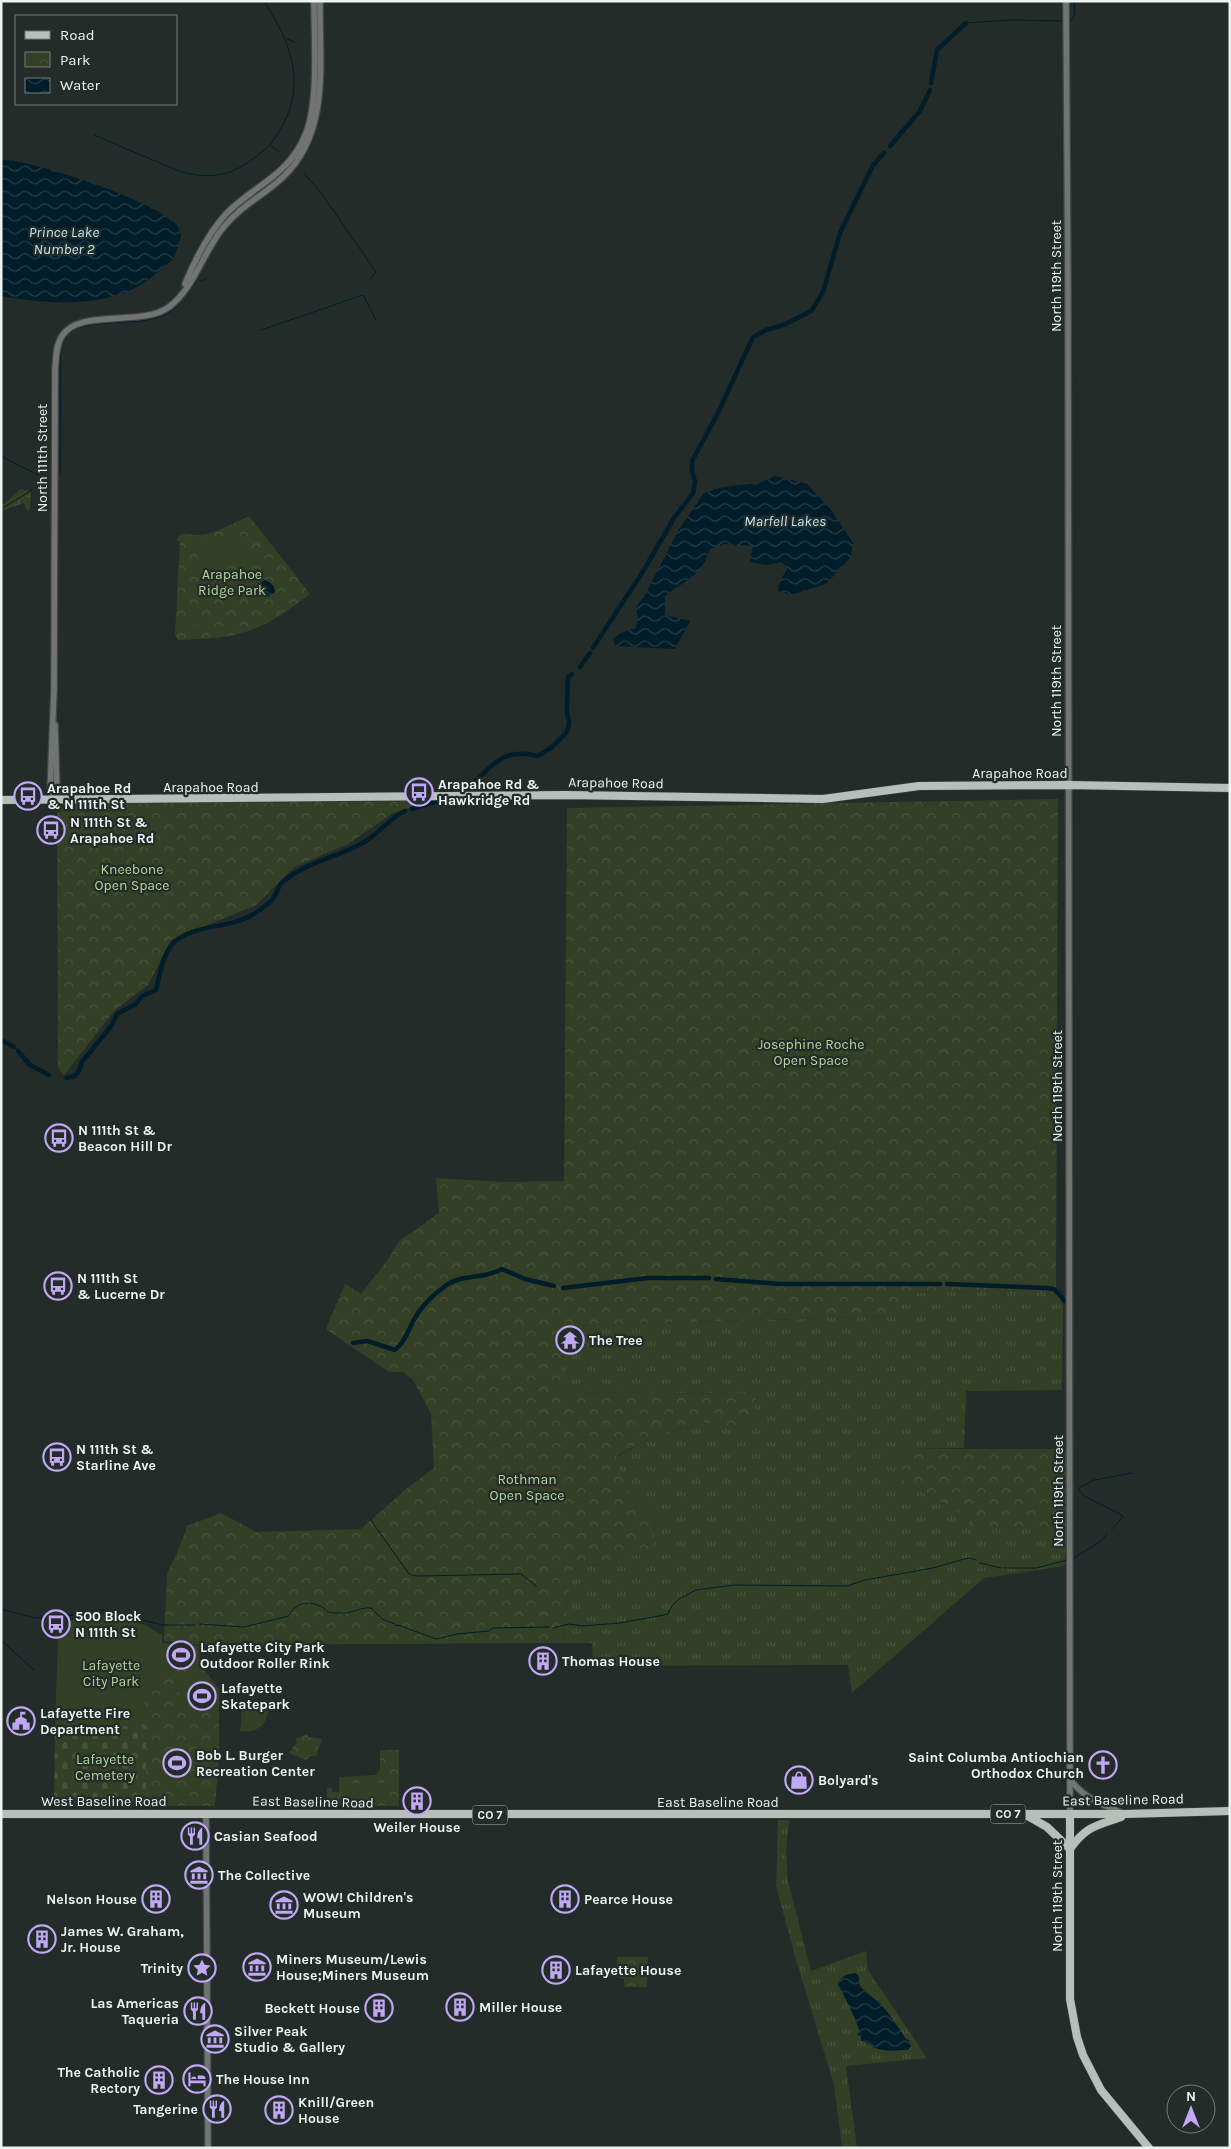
<svg xmlns="http://www.w3.org/2000/svg" width="1231" height="2149" font-family="Karla,sans-serif">
<defs>
<pattern id="grass-tufts" width="24" height="20" patternUnits="userSpaceOnUse" patternTransform="scale(1.25)"><rect width="24" height="20" fill="#334026"/><path d="M3 7l-1-3M5 7V3M7 7l1-3M15 17l-1-3M17 17v-4M19 17l1-3" fill="none" stroke="#47533b"/></pattern>
<pattern id="wetland-marsh" width="20" height="14" patternUnits="userSpaceOnUse" patternTransform="scale(1.25)"><rect width="20" height="14" fill="#334026"/><path d="M1 5h8M5 5V1M11 12h8M15 12V8" fill="none" stroke="#47533b"/></pattern>
<pattern id="cemetery-stones" width="16" height="16" patternUnits="userSpaceOnUse" patternTransform="scale(1.25)"><rect width="16" height="16" fill="#334026"/><path d="M2 7V4a2 2 0 0 1 4 0v3zM10 15v-3a2 2 0 0 1 4 0v3z" fill="#47533b"/></pattern>
<pattern id="park-crowns" width="20" height="18" patternUnits="userSpaceOnUse" patternTransform="scale(1.25)"><rect width="20" height="18" fill="#334026"/><path d="M2 6a3 3 0 1 1 6 0M12 15a3 3 0 1 1 6 0" fill="none" stroke="#47533b"/></pattern>
<pattern id="water-waves" width="16" height="10" patternUnits="userSpaceOnUse" patternTransform="scale(1.25)"><rect width="16" height="10" fill="#001d29"/><path d="M0 5q4-4 8 0t8 0" fill="none" stroke="#263e48"/></pattern>
</defs>
<rect width="100%" height="100%" fill="#232c29"/>
<g fill="url(#grass-tufts)">
<path d="M 1056,1289 L 1063,1306 L 1062,1390 L 966,1391 L 964,1448 L 901,1449 L 903,1481 L 965,1516 L 969,1521 L 969,1527 L 1043,1527 L 1058,1535 L 1067,1535 L 1064,1566 L 984,1578 L 852,1693 L 848,1665 L 593,1666 L 592,1643 L 563,1643 L 572,1570 L 618,1560 L 653,1549 L 655,1517 L 628,1491 L 616,1457 L 655,1436 L 702,1422 L 751,1429 L 757,1394 L 561,1392 L 560,1326 L 891,1316 L 908,1293 Z"/>
<path d="M 778,1820 L 789,1820 L 786,1852 L 788,1881 L 811,1971 L 866,1951 L 868,1970 L 927,2058 L 846,2066 L 857,2148 L 842,2148 L 834,2085 L 795,1956 L 776,1886 Z"/>
</g>
<path fill="url(#wetland-marsh)" d="M 21,489 L 31,491 L 30,509 L 27,511 L 24,503 L 1,511 L 1,506 Z"/>
<path fill="url(#cemetery-stones)" d="M 146,1725 L 146,1806 L 112,1808 L 60,1807 L 54,1801 L 55,1727 Z"/>
<g fill="url(#park-crowns)">
<path d="M 249,516 L 310,594 C 260,632 241,639 178,640 L 175,635 L 180,542 L 177,540 L 180,535 C 186,532 193,536 200,535 C 217,533 233,523 249,516 Z"/>
<path d="M 1058,799 L 1056,1289 L 908,1293 L 892,1316 L 560,1326 L 562,1392 L 757,1394 L 751,1429 L 702,1422 L 655,1436 L 616,1456 L 628,1491 L 655,1517 L 653,1549 L 618,1560 L 572,1570 L 563,1643 L 199,1645 L 164,1641 L 167,1574 L 178,1551 L 187,1526 L 221,1513 L 257,1532 L 361,1529 L 405,1490 L 434,1468 L 431,1414 L 413,1380 L 403,1372 L 389,1372 L 327,1330 L 327,1326 L 345,1284 L 361,1294 L 389,1258 L 398,1242 L 439,1213 L 436,1178 L 505,1182 L 564,1181 L 567,808 Z"/>
<path d="M 430,801 L 393,813 L 348,844 L 294,867 L 256,905 L 171,940 L 148,985 L 115,1010 L 64,1075 L 58,1067 L 57,811 L 62,804 Z"/>
<path d="M 901,1449 L 1066,1449 L 1067,1535 L 1058,1535 L 1043,1527 L 969,1527 L 969,1521 L 965,1516 L 903,1481 Z"/>
<path d="M 107,1615 L 145,1625 L 162,1635 L 162,1643 L 200,1646 L 199,1663 L 219,1689 L 219,1757 L 215,1806 L 146,1806 L 146,1726 L 55,1727 L 59,1624 L 85,1617 Z"/>
<path d="M 307,1734 L 308,1737 L 322,1739 L 316,1756 L 311,1756 L 306,1760 L 289,1753 L 297,1742 L 295,1739 Z"/>
<path d="M 380,1750 L 399,1750 L 399,1806 L 327,1806 L 327,1788 L 332,1788 L 332,1792 L 339,1792 L 339,1777 L 375,1775 L 380,1770 Z"/>
<path d="M 617,1957 L 648,1957 L 647,1987 L 624,1987 L 624,1979 L 617,1977 Z"/>
</g>
<g fill="#334026">
<path d="M 238,531 L 249,558 L 205,576 L 194,548 Z"/>
<path d="M 191,617 L 196,619 L 198,629 L 197,633 L 184,632 L 184,618 Z"/>
<path d="M 106,1616 L 121,1617 L 161,1643 L 163,1645 L 164,1651 L 168,1647 L 197,1648 L 197,1661 L 168,1662 L 164,1660 L 165,1664 L 161,1671 L 160,1679 C 144,1691 144,1699 143,1718 L 55,1719 L 59,1624 L 89,1617 Z"/>
<path d="M 200,1679 L 206,1681 L 218,1693 L 218,1710 L 208,1709 L 201,1702 L 174,1690 L 175,1682 L 178,1680 Z"/>
<path d="M 244,1707 L 268,1710 C 267,1726 255,1734 240,1731 L 242,1709 Z"/>
<rect x="341" y="1783" width="49" height="20"/>
</g>
<g fill="url(#water-waves)">
<path d="M 1,160 C 29,158 161,203 177,225 C 179,228 180,233 181,236 C 179,243 177,251 173,258 C 170,263 164,267 159,271 C 119,310 52,305 1,296 Z"/>
<path d="M 775,476 L 807,484 L 832,511 L 853,543 L 851,557 L 826,584 L 791,595 L 778,591 L 779,583 L 787,569 L 782,562 L 766,565 L 750,562 L 753,546 L 724,544 L 710,549 C 702,576 685,580 665,596 L 665,615 L 690,621 L 675,649 L 615,646 L 613,639 L 621,633 L 636,628 L 638,619 L 636,607 L 645,595 L 679,529 L 704,493 L 723,487 L 759,483 Z"/>
<path d="M 264,580 C 270,581 275,586 275,592 L 267,597 L 260,591 L 258,585 Z"/>
<path d="M 855,1973 L 858,1975 C 860,1980 858,1984 862,1988 C 866,1993 872,1996 876,2000 C 889,2011 897,2026 906,2039 L 909,2040 L 911,2046 L 908,2050 C 897,2050 890,2052 878,2049 C 871,2047 868,2042 861,2041 L 861,2035 L 859,2036 L 857,2033 L 860,2032 C 855,2017 846,1999 837,1983 L 845,1975 Z"/>
</g>
<g fill="none" stroke-linecap="round" stroke-linejoin="round">
<g stroke="#001d29" stroke-width="1">
<path d="M 264,1 C 296,51 309,94 270,145 L 279,152"/>
<path d="M 1071,21 L 1075,13 L 1074,1"/>
<path d="M 966,23 L 1012,20 L 1063,21"/>
<path d="M 287,39 L 295,42"/>
<path d="M 94,135 L 181,172 C 221,182 241,171 270,145"/>
<path d="M 304,173 L 321,193 L 376,272 L 370,279"/>
<path d="M 201,281 L 207,278"/>
<path d="M 261,330 L 363,295 L 376,320"/>
<path d="M 1,456 L 49,481 L 47,482"/>
<path d="M 60,474 L 61,348 C 63,342 65,336 70,332 C 87,319 139,326 162,316 C 179,309 184,295 194,283"/>
<path d="M 1,509 L 32,490"/>
<path d="M 370,1519 L 409,1574 L 417,1576 L 521,1574 L 536,1586"/>
<path d="M 1112,1529 L 1122,1518 L 1122,1515 L 1084,1496 L 1079,1490 L 1079,1488 L 1094,1480 L 1132,1473"/>
<path d="M 1074,1558 L 1101,1541 L 1107,1534"/>
<path d="M 980,1563 L 1001,1568"/>
<path d="M 1004,1568 L 1037,1568 L 1067,1560"/>
<path d="M 1,1609 L 35,1618 L 45,1617"/>
<path d="M 60,1617 L 104,1610 L 162,1625 L 195,1625"/>
<path d="M 199,1624 L 244,1627 L 289,1616 C 296,1602 308,1600 322,1607 C 324,1608 326,1611 328,1612 C 331,1613 337,1613 340,1613 C 351,1614 360,1607 371,1608 L 382,1619 L 395,1624 L 396,1626 L 398,1625 L 436,1639 L 457,1634 L 489,1631 L 493,1628 L 549,1627"/>
<path d="M 553,1628 L 569,1624 L 582,1626 L 620,1623 L 664,1615 L 668,1614 L 671,1607 L 679,1599 L 696,1590 L 734,1585 L 847,1586 L 865,1580 L 933,1568 L 964,1559 L 970,1558 L 976,1560"/>
<path d="M 1,1640 L 34,1670"/>
</g>
<g stroke="#001d29" stroke-width="4.5">
<path d="M 931,83 L 937,50 L 966,23"/>
<path d="M 890,146 L 920,111 L 930,90"/>
<path d="M 593,648 L 642,573 L 674,518 L 693,493 L 695,482 L 692,471 L 692,461 L 717,415 L 753,337 L 766,330 L 786,324 L 811,311 L 823,292 L 840,233 L 873,165 L 884,153"/>
<path d="M 580,667 L 590,653"/>
<path d="M 438,793 L 439,791 L 470,786 C 494,765 502,747 538,756 L 552,747 L 567,732 L 569,723 L 567,711 L 568,677 L 572,674"/>
<path d="M 412,809 L 438,801"/>
<path d="M 1,1040 L 14,1047"/>
<path d="M 18,1051 L 30,1065 L 49,1075"/>
<path d="M 66,1078 L 75,1076 L 79,1071 L 82,1062 L 112,1025 L 117,1014 L 136,1004 L 142,996 L 156,990 C 160,974 163,949 178,939 C 200,924 231,928 254,914 C 260,910 267,905 272,900 C 277,894 278,885 284,881 C 308,861 340,857 366,841 C 380,832 390,818 405,811"/>
<path d="M 716,1279 L 780,1284 L 940,1284"/>
<path d="M 947,1284 L 1047,1288 L 1054,1289 L 1066,1302"/>
<path d="M 563,1288 L 648,1278 L 709,1278"/>
<path d="M 353,1343 L 367,1341 L 395,1350 C 405,1343 409,1328 415,1318 C 421,1307 434,1294 444,1287 C 460,1273 484,1280 502,1269 L 525,1279 L 554,1286"/>
</g>
<g stroke="#3f4845" stroke-width="8">
<g id="minor">
<path d="M 1066,1 L 1068,291 L 1070,1814"/>
<path d="M 185,284 C 195,260 209,232 227,213 C 256,184 290,175 306,133 C 319,100 314,38 314,1"/>
<path d="M 54,800 L 50,793 L 54,690 L 55,369 C 56,358 56,345 62,336 C 79,308 142,327 169,307 C 194,288 203,253 222,229 C 242,204 262,197 283,177 C 331,132 319,61 320,1"/>
<path d="M 54,800 L 57,792 L 55,725"/>
<path d="M 1070,1779 C 1083,1798 1102,1804 1122,1813"/>
<path d="M 206,1814 L 208,2148"/>
</g>
</g>
<g stroke="#3f4845" stroke-width="9">
<g id="major">
<path d="M 1,800 L 566,795 L 823,799 L 919,786 L 1069,785 L 1230,788"/>
<path d="M 1,1814 L 1126,1814 L 1230,1811"/>
<path d="M 1070,1814 L 1070,1999 L 1077,2037 L 1083,2055 L 1101,2090 L 1149,2148"/>
<path d="M 1026,1815 L 1047,1827 L 1070,1849 C 1086,1826 1096,1826 1121,1817"/>
</g>
</g>
<use href="#minor" stroke="#717471" stroke-width="5.5"/>
<use href="#major" stroke="#b8bfba" stroke-width="8"/>
</g>
<defs>
<g id="bus-ring" transform="scale(1.4375)"><circle r="9.5" fill="#232c29" stroke="#c0a8f4" stroke-width="1.5"/><path d="M-5-6H5V4H4V6H2V4H-2V6H-4V4H-5ZM-3.5-4V0h7V-4ZM-3.5 1.2v1.5H-2V1.2ZM2 1.2v1.5H3.5V1.2Z" fill="#c0a8f4"/></g>
<g id="temple-ring" transform="scale(1.4375)"><circle r="9.5" fill="#232c29" stroke="#c0a8f4" stroke-width="1.5"/><path d="M0-6L5-2H3V0L6.5 2.5H4V6H1.5V3h-3V6H-4V2.5H-6.5L-3 0V-2H-5Z" fill="#c0a8f4"/></g>
<g id="stadium-ring" transform="scale(1.4375)"><circle r="9.5" fill="#232c29" stroke="#c0a8f4" stroke-width="1.5"/><path d="M0-5a6.5 5 0 1 0 0 10a6.5 5 0 1 0 0-10ZM-3.5-1.8h7v3.6h-7Z" fill="#c0a8f4"/></g>
<g id="building-ring" transform="scale(1.4375)"><circle r="9.5" fill="#232c29" stroke="#c0a8f4" stroke-width="1.5"/><path d="M-4-6H4V6H1V3H-1V6H-4ZM-2.5-4.3h1.7v1.8h-1.7ZM.8-4.3h1.7v1.8H.8ZM-2.5-1h1.7V.8h-1.7ZM.8-1h1.7V.8H.8Z" fill="#c0a8f4"/></g>
<g id="civic-ring" transform="scale(1.4375)"><circle r="9.5" fill="#232c29" stroke="#c0a8f4" stroke-width="1.5"/><path d="M-.6-6.5H3V-4.5H.6V-3L4-1V1h2V6H-6V1h2V-1L-.6-3ZM-1.2 2.5V6h2.4V2.5Z" fill="#c0a8f4"/></g>
<g id="church-ring" transform="scale(1.4375)"><circle r="9.5" fill="#232c29" stroke="#c0a8f4" stroke-width="1.5"/><path d="M-1.2-6h2.4v3.5h3.3v2.4h-3.3V6h-2.4V-.1h-3.3v-2.4h3.3Z" fill="#c0a8f4"/></g>
<g id="shop-ring" transform="scale(1.4375)"><circle r="9.5" fill="#232c29" stroke="#c0a8f4" stroke-width="1.5"/><path d="M-5-2.5h2.3a2.7 3.5 0 0 1 5.4 0H5L5.5 6h-11ZM-1.5-2.5h3a1.5 2.3 0 0 0-3 0Z" fill="#c0a8f4"/></g>
<g id="restaurant-ring" transform="scale(1.4375)"><circle r="9.5" fill="#232c29" stroke="#c0a8f4" stroke-width="1.5"/><path d="M-5-6h1v4h1v-4h1v4h1v-4h1v5L-1.5 .5V6h-2V.5L-5-1ZM5-6V6H3V1.5H1.5Q1.5-4 5-6Z" fill="#c0a8f4"/></g>
<g id="museum-ring" transform="scale(1.4375)"><circle r="9.5" fill="#232c29" stroke="#c0a8f4" stroke-width="1.5"/><path d="M0-6L6-3V-2H-6V-3ZM-5-1h2V3h-2ZM-1-1h2V3h-2ZM3-1h2V3H3ZM-6 4H6V6H-6Z" fill="#c0a8f4"/></g>
<g id="sight-ring" transform="scale(1.4375)"><circle r="9.5" fill="#232c29" stroke="#c0a8f4" stroke-width="1.5"/><path d="M0-6L1.8-2.2L6-1.7L2.9 1.2L3.7 5.4L0 3.3L-3.7 5.4L-2.9 1.2L-6-1.7L-1.8-2.2Z" fill="#c0a8f4"/></g>
<g id="hotel-ring" transform="scale(1.4375)"><circle r="9.5" fill="#232c29" stroke="#c0a8f4" stroke-width="1.5"/><path d="M-6-4.5h1.5V1H6V5H4.5V3h-9V5H-6ZM-4 0a1.8 1.8 0 1 1 3.6 0ZM.5 0V-2.5h3Q6-2.5 6 0Z" fill="#c0a8f4"/></g>
</defs>
<g fill-rule="evenodd">
<use href="#bus-ring" x="419" y="792"/>
<use href="#bus-ring" x="28" y="796"/>
<use href="#bus-ring" x="51" y="830"/>
<use href="#bus-ring" x="59" y="1138"/>
<use href="#bus-ring" x="58" y="1286"/>
<use href="#temple-ring" x="570" y="1340"/>
<use href="#bus-ring" x="57" y="1457"/>
<use href="#bus-ring" x="56" y="1624"/>
<use href="#stadium-ring" x="181" y="1655"/>
<use href="#building-ring" x="543" y="1661"/>
<use href="#stadium-ring" x="202" y="1696"/>
<use href="#civic-ring" x="21" y="1721"/>
<use href="#stadium-ring" x="177" y="1763"/>
<use href="#church-ring" x="1103" y="1765"/>
<use href="#shop-ring" x="799" y="1780"/>
<use href="#building-ring" x="417" y="1801"/>
<use href="#restaurant-ring" x="195" y="1836"/>
<use href="#museum-ring" x="199" y="1875"/>
<use href="#building-ring" x="156" y="1899"/>
<use href="#building-ring" x="565" y="1899"/>
<use href="#museum-ring" x="284" y="1905"/>
<use href="#building-ring" x="42" y="1939"/>
<use href="#museum-ring" x="257" y="1967"/>
<use href="#sight-ring" x="202" y="1968"/>
<use href="#building-ring" x="556" y="1970"/>
<use href="#building-ring" x="460" y="2007"/>
<use href="#building-ring" x="379" y="2008"/>
<use href="#restaurant-ring" x="198" y="2011"/>
<use href="#museum-ring" x="215" y="2039"/>
<use href="#hotel-ring" x="197" y="2079"/>
<use href="#building-ring" x="159" y="2080"/>
<use href="#restaurant-ring" x="217" y="2109"/>
<use href="#building-ring" x="279" y="2110"/>
</g>
<g text-anchor="middle" dominant-baseline="central" stroke-width="4.5" stroke-linejoin="round" paint-order="stroke">
<g fill="#232c29" stroke="#b0b7b5" stroke-width="1">
<rect x="990.5" y="1804.5" width="35" height="19" rx="4"/>
<rect x="472.5" y="1805.5" width="35" height="19" rx="4"/>
</g>
<g font-size="12" font-weight="bold" fill="#edf3f1">
<text x="1008" y="1814">CO 7</text>
<text x="490" y="1815">CO 7</text>
</g>
<g font-size="14" fill="#edf3f1" stroke="#232c29">
<text transform="translate(1056 276) rotate(-90)">North 119th Street</text>
<text transform="translate(42 458) rotate(-90)">North 111th Street</text>
<text transform="translate(1056 681) rotate(-90)">North 119th Street</text>
<text x="1020" y="773">Arapahoe Road</text>
<text transform="translate(616 783) rotate(1)">Arapahoe Road</text>
<text x="211" y="787">Arapahoe Road</text>
<text transform="translate(1057 1086) rotate(-90)">North 119th Street</text>
<text transform="translate(1058 1491) rotate(-90)">North 119th Street</text>
<text transform="translate(1123 1800) rotate(-1)">East Baseline Road</text>
<text x="104" y="1801">West Baseline Road</text>
<text transform="translate(313 1802) rotate(1)">East Baseline Road</text>
<text x="718" y="1802">East Baseline Road</text>
<text transform="translate(1057 1896) rotate(-90)">North 119th Street</text>
</g>
<g font-size="14" fill="#b6d499" stroke="#232c29">
<text x="232" y="574">Arapahoe<tspan x="232" dy="16">Ridge Park</tspan></text>
<text x="132" y="869">Kneebone<tspan x="132" dy="16">Open Space</tspan></text>
<text x="811" y="1044">Josephine Roche<tspan x="811" dy="16">Open Space</tspan></text>
<text x="527" y="1479">Rothman<tspan x="527" dy="16">Open Space</tspan></text>
<text x="111" y="1665">Lafayette<tspan x="111" dy="16">City Park</tspan></text>
<text x="105" y="1759">Lafayette<tspan x="105" dy="16">Cemetery</tspan></text>
</g>
<g font-size="14" font-weight="bold" fill="#edf3f1" stroke="#232c29" text-anchor="start">
<text x="438" y="784">Arapahoe Rd &amp;<tspan x="438" dy="16">Hawkridge Rd</tspan></text>
<text x="47" y="788">Arapahoe Rd<tspan x="47" dy="16">&amp; N 111th St</tspan></text>
<text x="70" y="822">N 111th St &amp;<tspan x="70" dy="16">Arapahoe Rd</tspan></text>
<text x="78" y="1130">N 111th St &amp;<tspan x="78" dy="16">Beacon Hill Dr</tspan></text>
<text x="77" y="1278">N 111th St<tspan x="77" dy="16">&amp; Lucerne Dr</tspan></text>
<text x="589" y="1340">The Tree</text>
<text x="76" y="1449">N 111th St &amp;<tspan x="76" dy="16">Starline Ave</tspan></text>
<text x="75" y="1616">500 Block<tspan x="75" dy="16">N 111th St</tspan></text>
<text x="200" y="1647">Lafayette City Park<tspan x="200" dy="16">Outdoor Roller Rink</tspan></text>
<text x="562" y="1661">Thomas House</text>
<text x="221" y="1688">Lafayette<tspan x="221" dy="16">Skatepark</tspan></text>
<text x="40" y="1713">Lafayette Fire<tspan x="40" dy="16">Department</tspan></text>
<text x="196" y="1755">Bob L. Burger<tspan x="196" dy="16">Recreation Center</tspan></text>
<text x="1084" y="1757" text-anchor="end">Saint Columba Antiochian<tspan x="1084" dy="16">Orthodox Church</tspan></text>
<text x="818" y="1780">Bolyard's</text>
<text x="417" y="1827" text-anchor="middle">Weiler House</text>
<text x="214" y="1836">Casian Seafood</text>
<text x="218" y="1875">The Collective</text>
<text x="303" y="1897">WOW! Children's<tspan x="303" dy="16">Museum</tspan></text>
<text x="137" y="1899" text-anchor="end">Nelson House</text>
<text x="584" y="1899">Pearce House</text>
<text x="61" y="1931">James W. Graham,<tspan x="61" dy="16">Jr. House</tspan></text>
<text x="276" y="1959">Miners Museum/Lewis<tspan x="276" dy="16">House;Miners Museum</tspan></text>
<text x="183" y="1968" text-anchor="end">Trinity</text>
<text x="575" y="1970">Lafayette House</text>
<text x="179" y="2003" text-anchor="end">Las Americas<tspan x="179" dy="16">Taqueria</tspan></text>
<text x="479" y="2007">Miller House</text>
<text x="360" y="2008" text-anchor="end">Beckett House</text>
<text x="234" y="2031">Silver Peak<tspan x="234" dy="16">Studio &amp; Gallery</tspan></text>
<text x="140" y="2072" text-anchor="end">The Catholic<tspan x="140" dy="16">Rectory</tspan></text>
<text x="216" y="2079">The House Inn</text>
<text x="298" y="2102">Knill/Green<tspan x="298" dy="16">House</tspan></text>
<text x="198" y="2109" text-anchor="end">Tangerine</text>
</g>
<g font-size="15" font-style="italic" fill="#bae5f8" stroke="#232c29">
<text x="64" y="232">Prince Lake<tspan x="64" dy="17">Number 2</tspan></text>
<text x="785" y="521">Marfell Lakes</text>
</g>
</g>
<rect width="1231" height="2149" fill="none" stroke="#edf3f1" stroke-width="5"/>
<rect x="15" y="15" width="162" height="90" fill="#232c29" stroke="#747c79"/>
<rect x="25" y="31" width="25" height="8" fill="#b8bfba" stroke="#747c79"/>
<text x="60" y="40" font-size="15" fill="#edf3f1">Road</text>
<rect x="25" y="52" width="25" height="15" fill="url(#park-crowns)" stroke="#747c79"/>
<text x="60" y="65" font-size="15" fill="#edf3f1">Park</text>
<rect x="25" y="78" width="25" height="15" fill="url(#water-waves)" stroke="#747c79"/>
<text x="60" y="90" font-size="15" fill="#edf3f1">Water</text>
<g transform="translate(1191 2109)"><circle r="24" fill="#232c29" stroke="#747c79"/>
<path d="M0-4L9 19L0 12L-9 19Z" fill="#c0a8f4"/>
<text y="-8" font-size="14" font-weight="bold" text-anchor="middle" fill="#edf3f1">N</text>
</g>
</svg>
